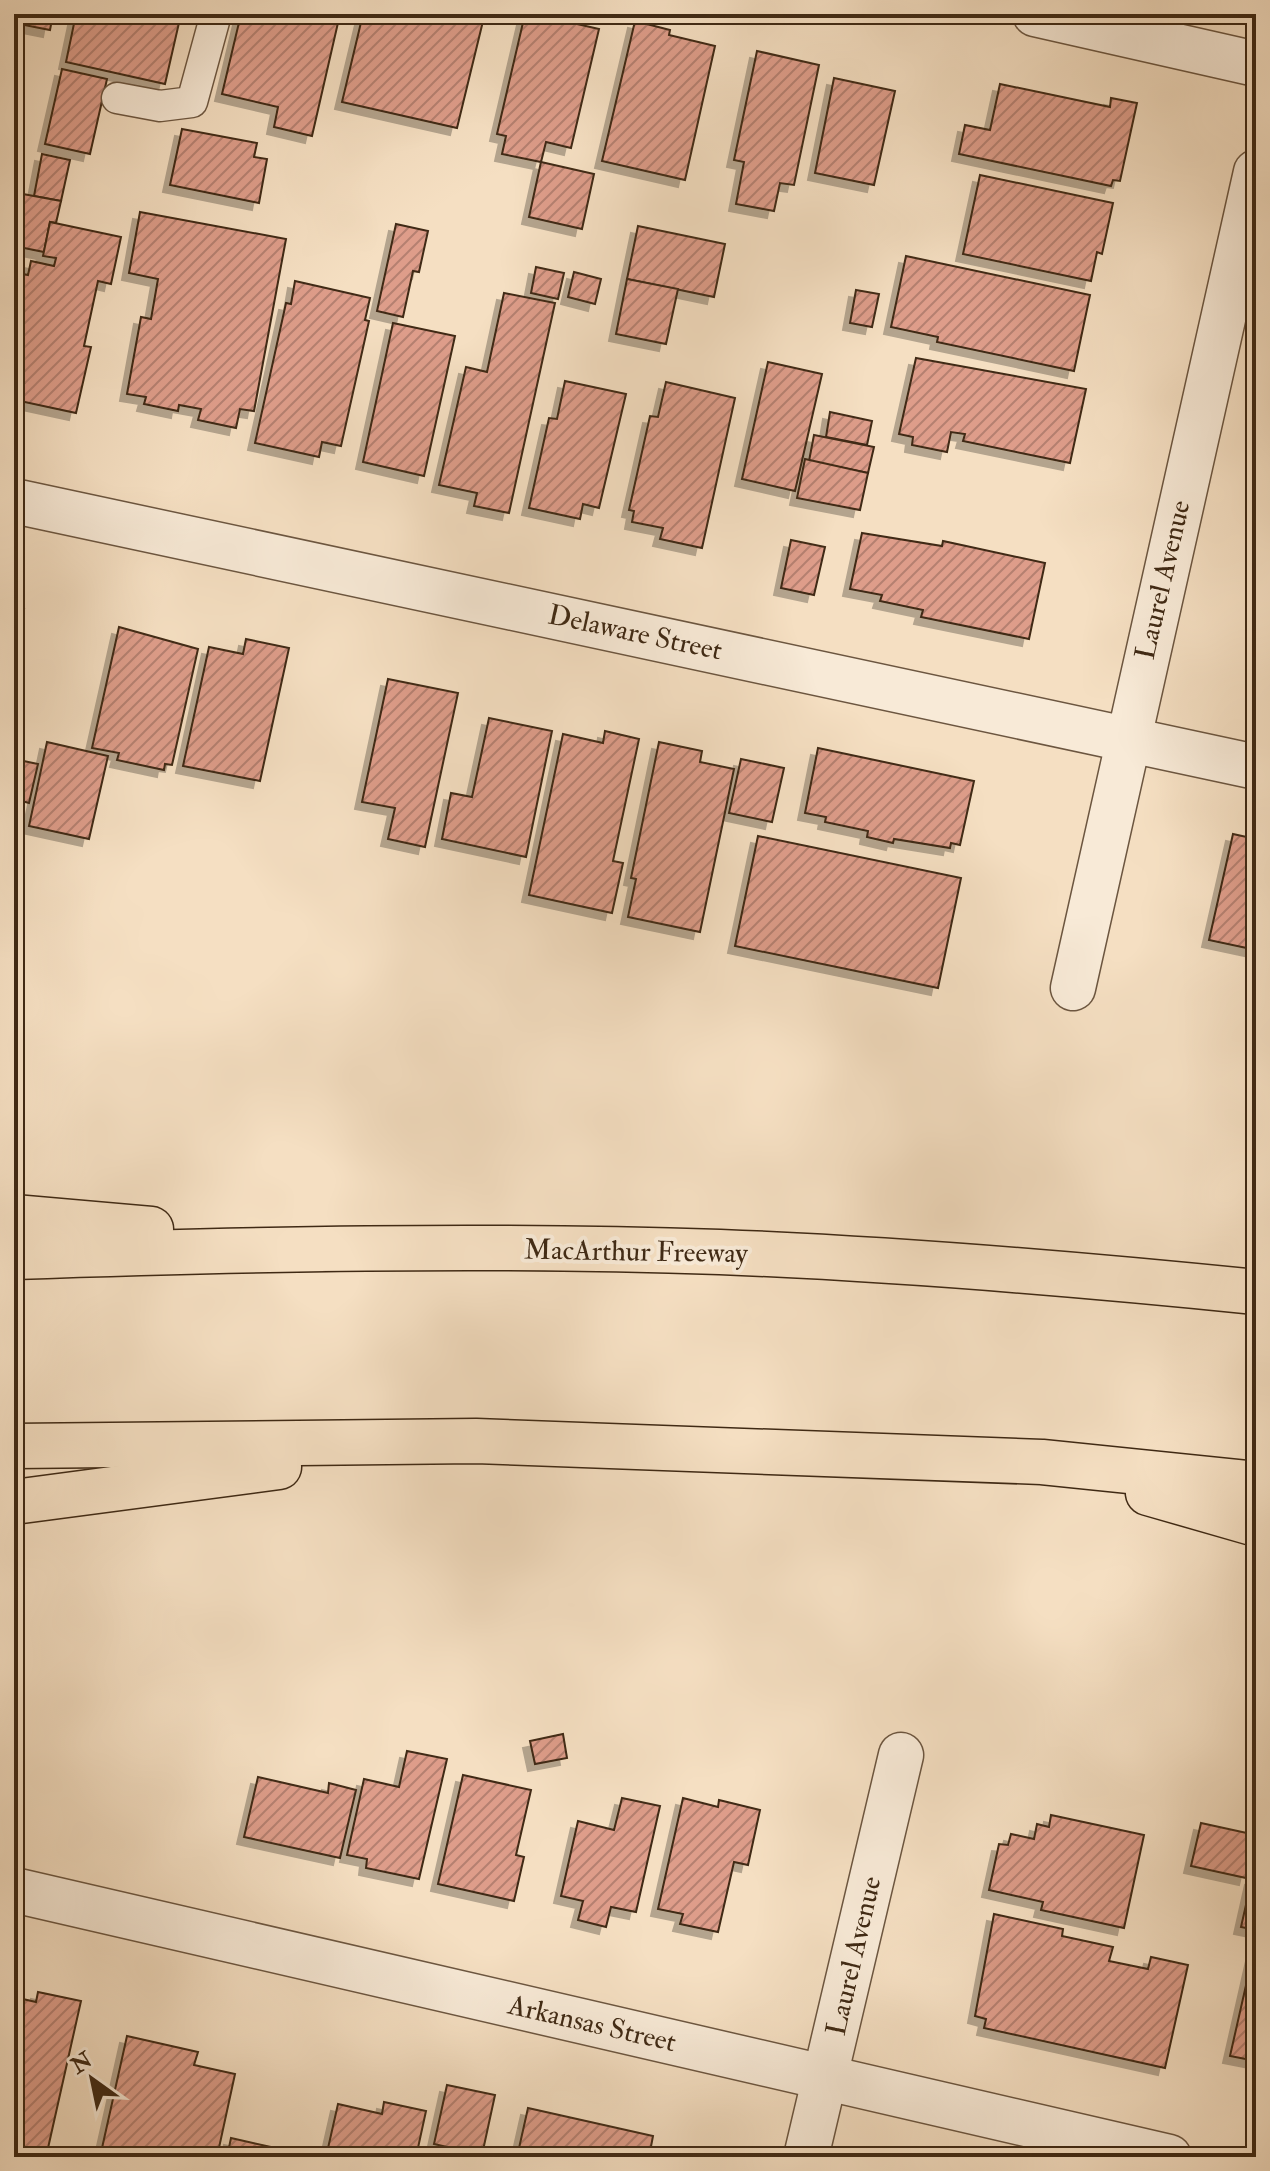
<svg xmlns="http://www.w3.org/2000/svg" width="1270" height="2171" font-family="'IM FELL Double Pica',serif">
<defs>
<pattern id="building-hatch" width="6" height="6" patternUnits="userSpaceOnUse" patternTransform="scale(2)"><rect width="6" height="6" fill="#de9d8a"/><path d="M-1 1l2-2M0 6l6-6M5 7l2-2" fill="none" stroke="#b58070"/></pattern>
<filter id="shadow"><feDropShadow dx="-7" dy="7" stdDeviation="0" flood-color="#0004"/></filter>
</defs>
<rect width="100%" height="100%" fill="#f5dfc2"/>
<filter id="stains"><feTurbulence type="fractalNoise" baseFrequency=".0025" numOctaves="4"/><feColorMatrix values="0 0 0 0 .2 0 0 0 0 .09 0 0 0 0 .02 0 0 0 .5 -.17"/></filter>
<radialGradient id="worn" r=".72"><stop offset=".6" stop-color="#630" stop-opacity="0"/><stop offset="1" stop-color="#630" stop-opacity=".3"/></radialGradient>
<g fill="url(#building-hatch)" stroke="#3f2914" stroke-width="2" filter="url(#shadow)">
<path d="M 14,14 L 53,14 L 50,30 L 14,23 Z"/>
<path d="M 76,14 L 181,14 L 165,84 L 66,62 Z"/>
<path d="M 241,14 L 340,14 L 312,136 L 274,127 L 278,107 L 222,94 Z"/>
<path d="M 363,14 L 469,14 L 484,17 L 457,128 L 342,102 Z"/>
<path d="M 525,14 L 545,17 L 545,14 L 580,14 L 577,24 L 599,29 L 571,148 L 546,142 L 541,162 L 502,154 L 506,136 L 497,134 Z"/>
<path d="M 635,21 L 670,30 L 669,35 L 715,46 L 685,180 L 602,161 Z"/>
<path d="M 757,51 L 819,65 L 794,185 L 780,183 L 774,211 L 736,204 L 744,162 L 734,160 Z"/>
<path d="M 62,69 L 107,79 L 90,154 L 45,144 Z"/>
<path d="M 834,78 L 895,91 L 874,185 L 815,173 Z"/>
<path d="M 1000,84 L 1110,107 L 1111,98 L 1137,103 L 1120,181 L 1113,180 L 1111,186 L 959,154 L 965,125 L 990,130 Z"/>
<path d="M 182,129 L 257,143 L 254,157 L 267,159 L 259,203 L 170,185 Z"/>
<path d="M 42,154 L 70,160 L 61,201 L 34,196 Z"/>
<path d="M 541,162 L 594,174 L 582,229 L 529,217 Z"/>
<path d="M 980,175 L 1113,203 L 1102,254 L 1097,252 L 1091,281 L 963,254 Z"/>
<path d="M 23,194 L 61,201 L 56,223 L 50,222 L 44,252 L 14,246 Z"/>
<path d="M 140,212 L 286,239 L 254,411 L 240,409 L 236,428 L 198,420 L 201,409 L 179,405 L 178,411 L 144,404 L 146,397 L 127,394 L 141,317 L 151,319 L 158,279 L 129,273 Z"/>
<path d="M 50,222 L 121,237 L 111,284 L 98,281 L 84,346 L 91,347 L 76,413 L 20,401 L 24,384 L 14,382 L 14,314 L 23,274 L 28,275 L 31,261 L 54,266 L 56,258 L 43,256 Z"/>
<path d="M 396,224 L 428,231 L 419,272 L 413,271 L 403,317 L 377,311 Z"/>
<path d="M 638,226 L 725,244 L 714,297 L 627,279 Z"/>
<path d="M 906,256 L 1090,295 L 1074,371 L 937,342 L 938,337 L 891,327 Z"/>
<path d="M 536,267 L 564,273 L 558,299 L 531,293 Z"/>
<path d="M 574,272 L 601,279 L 595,304 L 568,297 Z"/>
<path d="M 627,279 L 678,289 L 666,344 L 616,334 Z"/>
<path d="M 295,281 L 370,298 L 365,320 L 369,321 L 341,446 L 322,442 L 319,457 L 255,443 L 286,303 L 291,304 Z"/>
<path d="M 856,290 L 879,294 L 872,327 L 850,323 Z"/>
<path d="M 504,293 L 555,303 L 509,513 L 474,506 L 477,493 L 439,485 L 466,367 L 487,372 Z"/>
<path d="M 393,323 L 455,336 L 424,476 L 363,462 Z"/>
<path d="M 916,358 L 1086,389 L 1070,463 L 963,441 L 965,434 L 951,432 L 947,452 L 912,445 L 913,437 L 899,434 Z"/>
<path d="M 768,362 L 822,374 L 795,491 L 742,479 Z"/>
<path d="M 565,381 L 626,394 L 599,508 L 583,504 L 580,519 L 529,508 L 549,418 L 557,419 Z"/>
<path d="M 666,382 L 735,398 L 702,548 L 660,539 L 663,528 L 632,522 L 634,511 L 629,510 L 650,416 L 658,417 Z"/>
<path d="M 830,412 L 872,421 L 867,445 L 826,437 Z"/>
<path d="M 814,435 L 874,447 L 868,473 L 809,461 Z"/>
<path d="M 805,459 L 868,473 L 860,510 L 797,498 Z"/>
<path d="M 862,533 L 942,546 L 943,541 L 1045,563 L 1029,639 L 921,617 L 923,610 L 880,601 L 882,595 L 850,589 Z"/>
<path d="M 791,540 L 825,547 L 814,595 L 781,588 Z"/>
<path d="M 14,607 L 24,609 L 14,656 Z"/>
<path d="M 119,627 L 198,649 L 172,765 L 165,764 L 164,770 L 117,760 L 119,753 L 92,748 Z"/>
<path d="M 246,639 L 289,648 L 260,781 L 183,766 L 209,647 L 243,654 Z"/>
<path d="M 388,679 L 458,693 L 425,847 L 388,839 L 395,808 L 362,802 Z"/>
<path d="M 489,718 L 552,731 L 526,857 L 442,839 L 451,793 L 472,797 Z"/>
<path d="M 605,731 L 639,739 L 613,861 L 623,863 L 612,913 L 529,895 L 563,734 L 603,743 Z"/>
<path d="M 47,742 L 108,756 L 89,839 L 29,826 Z"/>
<path d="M 659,742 L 702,751 L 700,762 L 734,769 L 700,932 L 628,917 L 636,879 L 631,878 Z"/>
<path d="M 818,748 L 974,781 L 960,845 L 951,843 L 950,848 L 894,839 L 893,843 L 867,837 L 868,831 L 825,822 L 826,817 L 805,813 Z"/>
<path d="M 14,759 L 38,764 L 29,803 L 14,799 Z"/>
<path d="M 741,759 L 784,768 L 772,822 L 729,813 Z"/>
<path d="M 1233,834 L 1256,839 L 1256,950 L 1209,940 Z"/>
<path d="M 758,836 L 961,878 L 938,988 L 735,946 Z"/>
<path d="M 563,1734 L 567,1758 L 535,1764 L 530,1741 Z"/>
<path d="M 407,1751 L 447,1759 L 419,1879 L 366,1868 L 367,1859 L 347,1855 L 364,1779 L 399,1787 Z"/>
<path d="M 463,1775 L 531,1790 L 516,1855 L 524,1857 L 514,1901 L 438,1884 Z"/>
<path d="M 258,1777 L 328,1793 L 329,1783 L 356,1790 L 340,1858 L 244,1837 Z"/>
<path d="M 622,1798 L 660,1806 L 636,1912 L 611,1907 L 606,1927 L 578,1920 L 583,1901 L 561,1896 L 578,1821 L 614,1830 Z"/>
<path d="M 683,1798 L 718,1807 L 719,1800 L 760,1810 L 748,1865 L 734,1862 L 718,1932 L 680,1924 L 683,1914 L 658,1909 Z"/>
<path d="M 1051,1815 L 1144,1835 L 1124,1928 L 1041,1910 L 1043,1902 L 989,1890 L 999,1844 L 1008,1845 L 1011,1834 L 1034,1839 L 1037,1824 L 1049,1827 Z"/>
<path d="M 1201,1823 L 1256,1835 L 1246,1878 L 1191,1866 Z"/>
<path d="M 1252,1878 L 1256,1879 L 1256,1930 L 1241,1927 Z"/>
<path d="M 994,1914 L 1063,1929 L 1062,1936 L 1113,1947 L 1109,1961 L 1148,1969 L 1151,1957 L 1188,1965 L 1165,2068 L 984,2028 L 986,2019 L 975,2016 Z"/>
<path d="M 1256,1941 L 1256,2061 L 1230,2056 Z"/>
<path d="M 38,1992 L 81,2001 L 46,2157 L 14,2152 L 14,1997 L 36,2002 Z"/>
<path d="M 127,2036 L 198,2052 L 194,2065 L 235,2074 L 217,2157 L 100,2157 Z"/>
<path d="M 447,2085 L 495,2095 L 482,2155 L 434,2144 Z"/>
<path d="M 384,2102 L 426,2111 L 416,2157 L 326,2157 L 338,2104 L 382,2114 Z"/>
<path d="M 528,2108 L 653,2136 L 649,2157 L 517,2157 Z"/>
<path d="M 231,2138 L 271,2147 L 269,2157 L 227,2157 Z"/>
</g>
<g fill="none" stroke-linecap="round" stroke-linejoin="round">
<g stroke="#6c5640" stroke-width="33">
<path id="lane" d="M 117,98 L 160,106 L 192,102 L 216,14"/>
</g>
<g stroke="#6c5640" stroke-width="47">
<g id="street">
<path d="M 1035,14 L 1256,64"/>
<path d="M 14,501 L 1256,767"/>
<path d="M 1073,988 L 1256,172"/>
<path d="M 14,1890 L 1169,2157"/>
<path d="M 806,2157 L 901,1755"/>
</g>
</g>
<g stroke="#3f2914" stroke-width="47">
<g id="highway">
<path d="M 14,1217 L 151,1229"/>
<path d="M 14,1257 C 249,1249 485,1244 720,1252 C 899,1259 1078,1274 1256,1292"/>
<path d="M 14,1446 L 476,1441 L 1042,1462 L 1256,1484"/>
<path d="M 1148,1493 L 1256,1524"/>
<path d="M 14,1502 L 279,1467"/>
</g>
</g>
<use href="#lane" stroke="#f8ead7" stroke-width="30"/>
<use href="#street" stroke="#f8ead7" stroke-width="44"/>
<use href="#highway" stroke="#f5dfc2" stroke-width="44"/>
</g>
<g text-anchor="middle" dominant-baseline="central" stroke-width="8" stroke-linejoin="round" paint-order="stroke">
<g font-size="28" fill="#3f2914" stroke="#f8ead7">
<text transform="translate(1163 580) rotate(-77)">Laurel Avenue</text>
<text transform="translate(635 633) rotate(12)">Delaware Street</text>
<text transform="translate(636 1252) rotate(1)">MacArthur Freeway</text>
<text transform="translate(854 1956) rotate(-77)">Laurel Avenue</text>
<text transform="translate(592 2024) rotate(13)">Arkansas Street</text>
</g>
</g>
<rect width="1270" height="2171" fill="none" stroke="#f5dfc2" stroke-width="48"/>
<rect x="16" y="16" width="1238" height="2139" fill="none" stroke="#3f2914" stroke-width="4"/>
<rect x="24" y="24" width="1222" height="2123" fill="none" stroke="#3f2914" stroke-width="2"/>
<g transform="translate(92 2079) rotate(327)" stroke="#f8ead7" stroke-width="6" paint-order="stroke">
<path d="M0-6L14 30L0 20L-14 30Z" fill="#3f2914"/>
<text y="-12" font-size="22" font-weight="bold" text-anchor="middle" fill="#3f2914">N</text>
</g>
<rect width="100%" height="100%" filter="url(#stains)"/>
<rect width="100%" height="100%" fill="url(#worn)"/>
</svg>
